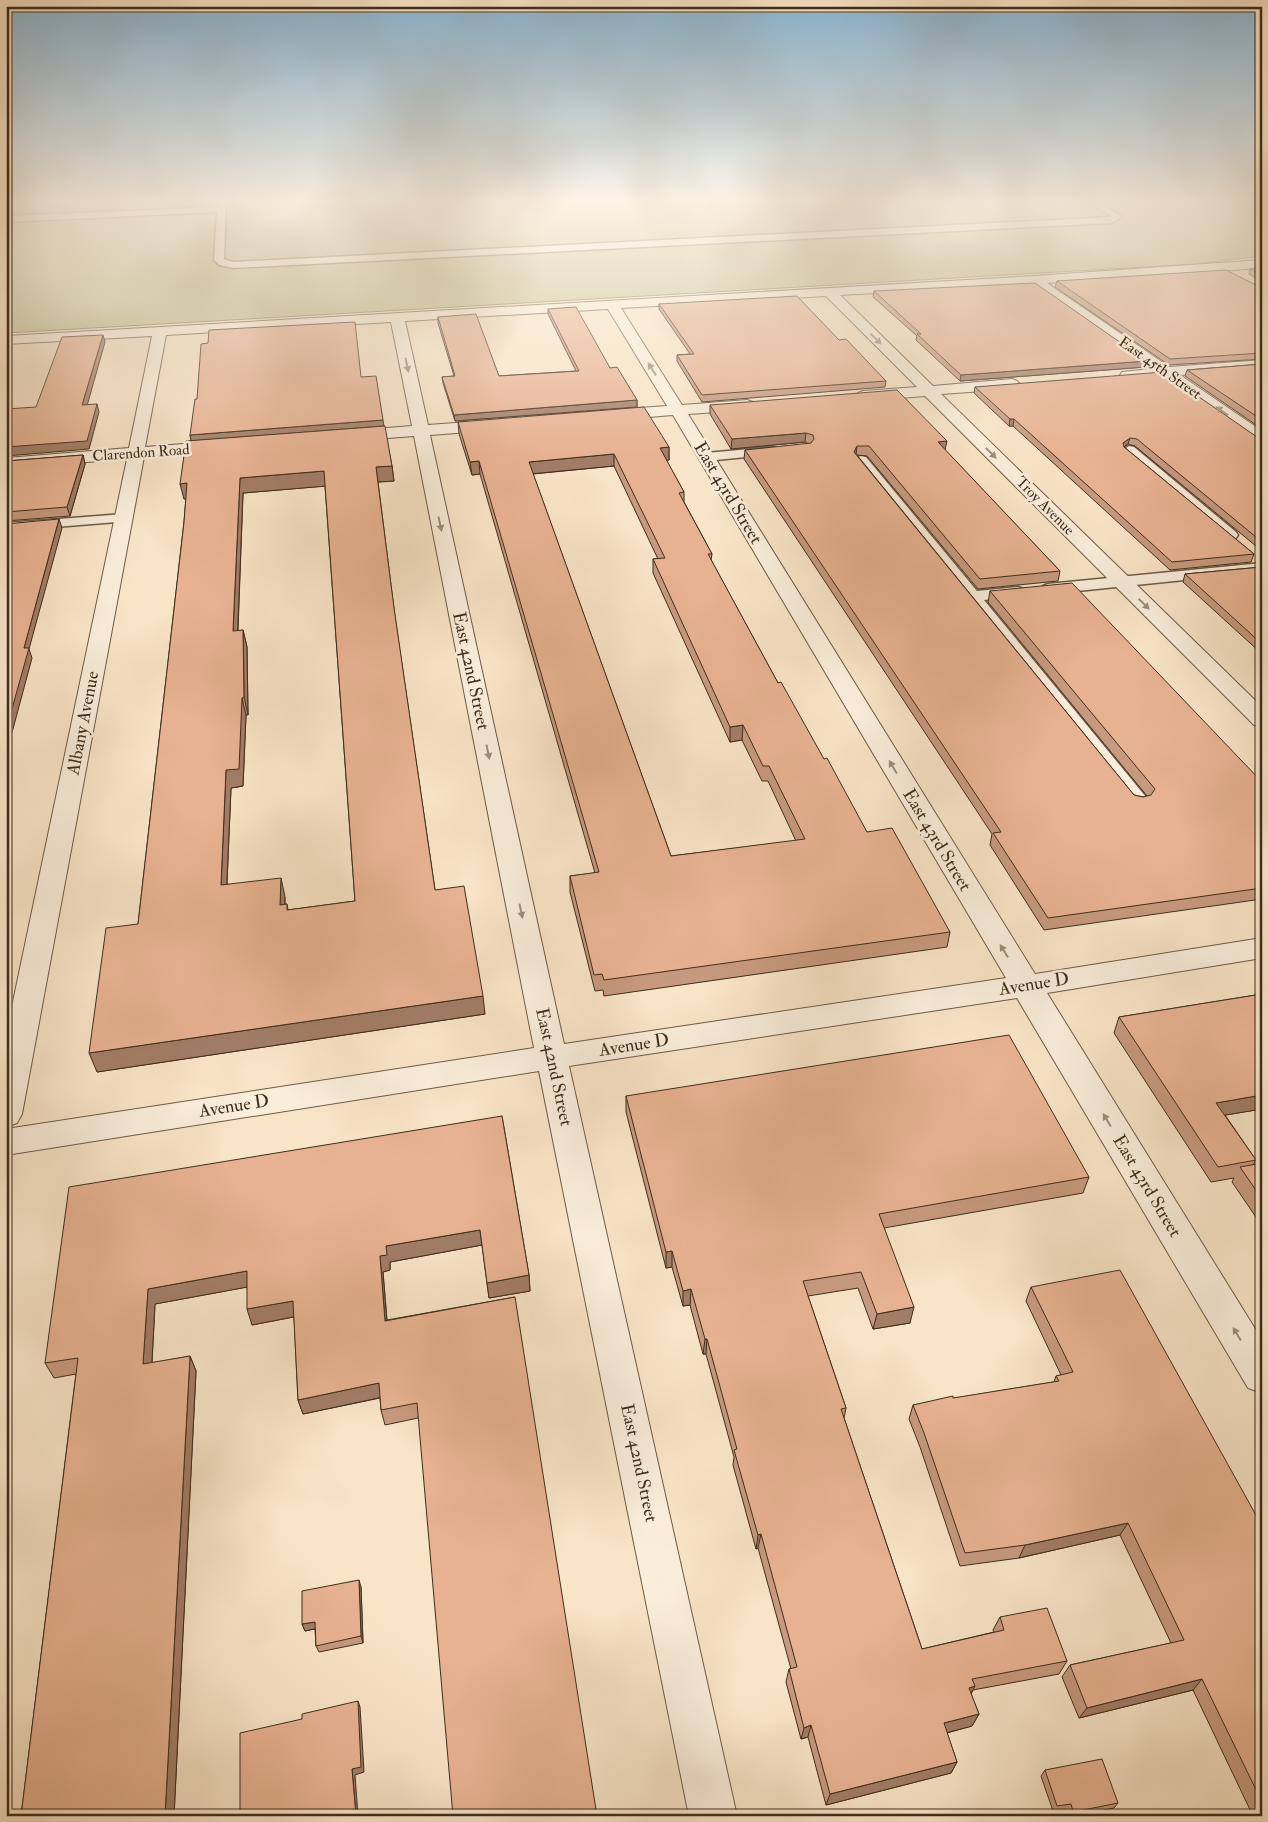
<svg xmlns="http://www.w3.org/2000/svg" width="1268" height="1822" font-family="'IM FELL Double Pica',serif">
<rect width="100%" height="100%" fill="#f8e4c6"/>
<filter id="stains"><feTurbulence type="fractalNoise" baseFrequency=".004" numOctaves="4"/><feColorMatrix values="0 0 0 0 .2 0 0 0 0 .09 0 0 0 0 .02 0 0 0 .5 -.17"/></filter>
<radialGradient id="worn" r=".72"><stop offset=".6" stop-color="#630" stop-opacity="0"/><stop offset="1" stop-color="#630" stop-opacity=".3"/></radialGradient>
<path fill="#c3c291" stroke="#817856" d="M 6,200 L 1258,200 L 1262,202 L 1262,256 L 1196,264 L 6,333 Z"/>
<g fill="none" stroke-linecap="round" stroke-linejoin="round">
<g stroke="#6d5b46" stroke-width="3">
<g id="service">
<path d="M 218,200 L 226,200 L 224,259 L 233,262 L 1112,217 L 1087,200 L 1097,200 L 1122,217 L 1111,223 L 233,268 L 219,265 L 214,260 L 217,212 L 6,222 L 6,216 L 217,207 Z"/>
<path d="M 1129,446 L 1134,447 L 1236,532 L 1238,535 L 1236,538 L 1226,538 L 1124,453 L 1123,450 Z"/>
<path d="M 773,447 L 779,451 L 778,454 L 706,461 L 700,457 L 706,453 Z"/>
<path d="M 861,456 L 866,457 L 977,591 L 1018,587 L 1023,589 L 1026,592 L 1023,595 L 984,600 L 1146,797 L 1149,801 L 1146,805 L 1139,807 L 1132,805 L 856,463 L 854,460 L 856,457 Z"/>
<path d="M 124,514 L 129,515 L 131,518 L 129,521 L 6,531 L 6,523 Z"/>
<path d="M 1262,563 L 1262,572 L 1048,594 L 1043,592 L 1040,589 L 1043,586 L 1048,584 Z"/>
</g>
</g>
<g stroke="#6d5b46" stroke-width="2">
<path id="minor" d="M 1262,260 L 1262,268 L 1047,283 L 1169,367 L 1262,360 L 1262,368 L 1180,375 L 1262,431 L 1262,444 L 1256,442 L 1163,377 L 1127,379 L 1122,378 L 1120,375 L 1122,372 L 1151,369 L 1031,284 L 840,295 L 933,386 L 1012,379 L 1017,381 L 1020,384 L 1017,387 L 1012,389 L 941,394 L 1262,707 L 1262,727 L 1254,725 L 925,396 L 863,401 L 858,399 L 855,396 L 858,393 L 863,391 L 917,387 L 826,296 L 621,308 L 682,405 L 747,400 L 753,402 L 755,405 L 753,408 L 747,410 L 688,414 L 1035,974 L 1262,938 L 1262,958 L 1047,993 L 1262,1340 L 1262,1393 L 1248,1388 L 1017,998 L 569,1066 L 737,1816 L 689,1816 L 539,1071 L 6,1155 L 6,1129 L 534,1048 L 414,436 L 349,441 L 343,439 L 341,436 L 343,433 L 349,431 L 412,426 L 391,322 L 166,335 L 145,447 L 222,441 L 228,442 L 230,446 L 228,450 L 222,451 L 144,457 L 22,1114 L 17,1123 L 6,1127 L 6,1035 L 127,459 L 6,468 L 6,458 L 129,448 L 152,336 L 6,344 L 6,336 L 1034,276 ZM 608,309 L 667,406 L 611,410 L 605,412 L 603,415 L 605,418 L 611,420 L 673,415 L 1006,978 L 564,1044 L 430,435 L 496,430 L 502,428 L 504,425 L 502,422 L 496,420 L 428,425 L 405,321 Z"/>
</g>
<use href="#service" fill="#faedda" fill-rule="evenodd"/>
<use href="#minor" fill="#faedda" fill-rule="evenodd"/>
</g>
<g fill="#c7997e" stroke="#3f2d1b" fill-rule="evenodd">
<path d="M 1262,266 L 1262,282 L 1249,274 L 1250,269 L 1261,268 Z"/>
<path d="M 1057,281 L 1262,288 L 1262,359 L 1169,365 L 1055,287 Z"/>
<path d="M 874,291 L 1146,367 L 960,381 L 916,340 L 917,336 L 873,297 Z"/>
<path d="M 659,304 L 839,340 L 886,381 L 885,387 L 702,402 L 677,361 L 677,355 L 690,354 L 659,309 Z"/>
<path d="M 548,309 L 610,368 L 637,400 L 637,407 L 455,421 L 443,383 L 442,377 L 454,376 L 438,323 L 438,317 L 499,376 L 576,371 L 548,314 Z"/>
<path d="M 1262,364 L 1262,429 L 1185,376 L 1187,370 Z"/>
<path d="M 361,377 L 384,426 L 392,466 L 394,481 L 378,482 L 395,617 L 435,890 L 485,1014 L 97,1072 L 138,924 L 184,522 L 186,498 L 184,499 L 191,440 L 190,435 ZM 325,486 L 355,901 L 288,910 L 287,904 L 285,904 L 285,897 L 227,884 L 231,788 L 243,786 L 246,715 L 248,715 L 247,647 L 243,630 L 238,631 L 243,493 Z"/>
<path d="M 975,387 L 1257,437 L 1262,438 L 1262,551 L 1135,446 L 1128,444 L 1124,447 L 1254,554 L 1251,562 L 1170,570 L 1013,426 L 1009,426 L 974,393 Z"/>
<path d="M 710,405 L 945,450 L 1060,571 L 1058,581 L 978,589 L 867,456 L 857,455 L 1134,795 L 1143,797 L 1147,796 L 988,602 L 990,591 L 1262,782 L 1262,899 L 1044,930 L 990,845 L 992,834 L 744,459 L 745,450 L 809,444 L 805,442 L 731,449 L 710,414 Z"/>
<path d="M 458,422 L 669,447 L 669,460 L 666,460 L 684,492 L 684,502 L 712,554 L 711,560 L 778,683 L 867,832 L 950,932 L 947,947 L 604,996 L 603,990 L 595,991 L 570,892 L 570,876 L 595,873 L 480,474 L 472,475 L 459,434 ZM 614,466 L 658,559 L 653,559 L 653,573 L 730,742 L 742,740 L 762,781 L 768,781 L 796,841 L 671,856 L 533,474 Z"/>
<path d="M 83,455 L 85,464 L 70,516 L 6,521 L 6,461 Z"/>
<path d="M 1262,567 L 1262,654 L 1183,582 L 1185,574 Z"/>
<path d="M 1262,994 L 1262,1109 L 1225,1115 L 1256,1160 L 1253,1165 L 1262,1163 L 1262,1226 L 1232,1182 L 1234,1178 L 1211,1182 L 1114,1033 L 1119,1017 Z"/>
<path d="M 626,1096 L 1089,1177 L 1083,1193 L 884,1228 L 910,1323 L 873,1329 L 858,1288 L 808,1296 L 846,1408 L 844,1418 L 922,1649 L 994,1632 L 993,1630 L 1000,1617 L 1067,1661 L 1059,1674 L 973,1690 L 971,1694 L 979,1714 L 972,1726 L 947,1733 L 957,1762 L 951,1773 L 826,1805 L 808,1737 L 801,1739 L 786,1682 L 789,1669 L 791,1669 L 758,1548 L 756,1549 L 733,1465 L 734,1457 L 706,1354 L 703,1354 L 690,1305 L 683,1306 L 672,1267 L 666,1268 L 626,1112 Z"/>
<path d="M 502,1116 L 529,1275 L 530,1291 L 489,1298 L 482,1245 L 390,1262 L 390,1270 L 383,1272 L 387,1320 L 515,1297 L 418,1418 L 385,1425 L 381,1410 L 380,1398 L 303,1414 L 298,1400 L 294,1317 L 252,1325 L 247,1287 L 155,1304 L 152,1363 L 190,1356 L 196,1371 L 174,1816 L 21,1816 L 76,1374 L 54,1378 L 45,1363 Z"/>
<path d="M 1031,1287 L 1262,1526 L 1262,1816 L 1253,1816 L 1193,1690 L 1079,1718 L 1062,1677 L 1070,1665 L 1171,1643 L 1120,1535 L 1019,1558 L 960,1566 L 920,1447 L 909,1419 L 913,1405 L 1054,1382 L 1056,1376 L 1061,1375 L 1026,1301 Z"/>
<path d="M 361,1587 L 363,1643 L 319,1652 L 316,1646 L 315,1629 L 305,1631 L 302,1624 Z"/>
<path d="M 1045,1770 L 1118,1803 L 1114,1808 L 1076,1816 L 1068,1816 L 1066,1810 L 1053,1811 L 1041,1776 Z"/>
</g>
<g fill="#a27d66" stroke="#3f2d1b">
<path d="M 103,335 L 105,342 L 85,413 L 82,405 Z"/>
<path d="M 1147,361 L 1146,367 L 960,381 L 961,375 Z"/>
<path d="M 637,400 L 637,407 L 455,421 L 454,415 Z"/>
<path d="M 97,404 L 99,412 L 89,449 L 6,456 L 6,447 Z"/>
<path d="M 1010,419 L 1014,419 L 1013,426 L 1009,426 Z"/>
<path d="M 383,420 L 384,426 L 191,441 L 190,435 Z"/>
<path d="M 806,433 L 805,442 L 731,449 L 732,439 Z"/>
<path d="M 1130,438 L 1128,444 L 1121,449 L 1123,443 Z"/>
<path d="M 947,441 L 945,450 L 938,442 Z"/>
<path d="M 857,446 L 856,455 L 854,452 Z"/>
<path d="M 669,447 L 669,460 L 659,461 L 660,448 Z"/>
<path d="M 614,454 L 614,466 L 530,474 L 529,462 Z"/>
<path d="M 83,455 L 85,464 L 70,516 L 67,507 Z"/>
<path d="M 479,461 L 480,474 L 472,475 L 470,462 Z"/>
<path d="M 392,466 L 394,481 L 378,482 L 376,467 Z"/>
<path d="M 324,471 L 327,486 L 243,493 L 237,648 L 233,631 L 240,478 Z"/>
<path d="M 187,483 L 191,498 L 184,499 L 180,484 Z"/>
<path d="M 59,519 L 62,528 L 29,649 L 32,658 L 6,755 L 6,730 L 24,648 Z"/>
<path d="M 243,630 L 247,647 L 248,715 L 244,697 Z"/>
<path d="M 242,698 L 246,715 L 243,786 L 231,788 L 226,903 L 221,885 L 226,770 Z"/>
<path d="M 743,725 L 742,740 L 730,742 L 730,727 Z"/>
<path d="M 281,878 L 285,897 L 284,923 L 280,905 Z"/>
<path d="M 483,996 L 485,1014 L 97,1072 L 89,1053 Z"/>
<path d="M 1262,1095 L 1262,1109 L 1208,1118 L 1216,1103 Z"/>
<path d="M 480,1230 L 482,1245 L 390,1262 L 390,1270 L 383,1272 L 388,1336 L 385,1321 L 380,1256 L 386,1246 Z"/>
<path d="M 672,1251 L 672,1267 L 666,1268 L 666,1252 Z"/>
<path d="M 247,1271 L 253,1286 L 155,1304 L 151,1379 L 143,1364 L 148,1289 Z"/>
<path d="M 529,1275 L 530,1291 L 489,1298 L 487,1283 Z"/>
<path d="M 691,1289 L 690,1305 L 683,1306 L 683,1291 Z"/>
<path d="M 293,1301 L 298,1316 L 252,1325 L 247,1309 Z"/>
<path d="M 914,1307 L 910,1323 L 873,1329 L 877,1314 Z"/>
<path d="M 705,1339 L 707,1339 L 706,1354 L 703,1354 Z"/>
<path d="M 190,1356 L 196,1371 L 174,1816 L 165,1816 Z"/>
<path d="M 379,1383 L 383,1397 L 303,1414 L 298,1400 Z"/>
<path d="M 1128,1523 L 1120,1535 L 1019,1558 L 1025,1545 Z"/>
<path d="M 761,1534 L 758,1548 L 756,1549 L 758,1535 Z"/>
<path d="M 359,1580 L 361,1587 L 363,1643 L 361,1636 Z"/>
<path d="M 315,1622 L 318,1628 L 305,1631 L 302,1624 Z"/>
<path d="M 1202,1679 L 1193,1690 L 1079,1718 L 1087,1708 Z"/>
<path d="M 975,1686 L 968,1698 L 969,1688 Z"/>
<path d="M 358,1701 L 360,1707 L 364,1772 L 355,1775 L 358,1816 L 356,1816 L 352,1769 Z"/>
<path d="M 979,1714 L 972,1726 L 938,1735 L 944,1723 Z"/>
<path d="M 811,1725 L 808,1737 L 801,1739 L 804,1728 Z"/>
<path d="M 957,1762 L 951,1773 L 826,1805 L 830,1794 Z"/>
</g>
<g fill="#e7b292" stroke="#3f2d1b" fill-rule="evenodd">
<path d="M 1262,268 L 1262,275 L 1250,269 Z"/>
<path d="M 1226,270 L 1262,288 L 1262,353 L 1170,359 L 1057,281 Z"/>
<path d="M 1035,283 L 1147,361 L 961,375 L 917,334 L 921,334 L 874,291 Z"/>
<path d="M 797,296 L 839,340 L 846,339 L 886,381 L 702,395 L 677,355 L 694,354 L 659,304 Z"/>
<path d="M 576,307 L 610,368 L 617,367 L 637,400 L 454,415 L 442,377 L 455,376 L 438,317 L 476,314 L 499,376 L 579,371 L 548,309 Z"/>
<path d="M 355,322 L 361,377 L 376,376 L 383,420 L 190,435 L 195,399 L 197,399 L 201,344 L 208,343 L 209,330 Z"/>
<path d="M 103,335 L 82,405 L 97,404 L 87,441 L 6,447 L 6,409 L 36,407 L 62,337 Z"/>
<path d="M 1262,364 L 1262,420 L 1187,370 Z"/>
<path d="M 1163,372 L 1257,437 L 1262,438 L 1262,542 L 1137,439 L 1130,438 L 1123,443 L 1124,447 L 1254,554 L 1172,562 L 1014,419 L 1010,419 L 975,387 Z"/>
<path d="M 897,390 L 947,441 L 938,442 L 1060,571 L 980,579 L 869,446 L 857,446 L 854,452 L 1134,795 L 1143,797 L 1151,795 L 1155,789 L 990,591 L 1072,583 L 1262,782 L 1262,888 L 1048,918 L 993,833 L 1001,832 L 745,450 L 811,443 L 814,439 L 813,435 L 806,433 L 732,439 L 710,405 Z"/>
<path d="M 644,407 L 669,447 L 660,448 L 684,492 L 679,493 L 712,554 L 708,554 L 778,683 L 781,682 L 824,759 L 827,758 L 867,832 L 892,828 L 950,932 L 604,980 L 602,974 L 594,975 L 570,876 L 599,872 L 479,461 L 470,462 L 458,422 ZM 614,454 L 665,558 L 653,559 L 730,727 L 743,725 L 763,766 L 769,766 L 805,839 L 671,856 L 529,462 Z"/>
<path d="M 385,426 L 392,466 L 376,467 L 394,608 L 435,890 L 464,886 L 483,996 L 89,1053 L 106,928 L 138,924 L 184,522 L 187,483 L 180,484 L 186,441 ZM 324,471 L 355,901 L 287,910 L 287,904 L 280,905 L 281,878 L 221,885 L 226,770 L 239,769 L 242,698 L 244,697 L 243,630 L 233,631 L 240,478 Z"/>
<path d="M 83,455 L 67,507 L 6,512 L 6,461 Z"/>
<path d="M 59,519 L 24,648 L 29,648 L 6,730 L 6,524 Z"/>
<path d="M 1262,567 L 1262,644 L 1185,574 Z"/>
<path d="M 1262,994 L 1262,1095 L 1216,1103 L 1256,1160 L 1218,1167 L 1119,1017 Z"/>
<path d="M 1009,1035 L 1089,1177 L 879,1214 L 914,1307 L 877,1314 L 861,1272 L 803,1281 L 846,1408 L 841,1409 L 922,1649 L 1004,1630 L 1000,1617 L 1047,1608 L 1067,1661 L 972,1679 L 975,1686 L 969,1688 L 979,1714 L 944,1723 L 957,1762 L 830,1794 L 811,1725 L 804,1728 L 789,1669 L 797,1667 L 761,1534 L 758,1535 L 734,1450 L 737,1449 L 707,1339 L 705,1339 L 691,1289 L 683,1291 L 672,1251 L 666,1252 L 626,1096 Z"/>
<path d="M 502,1116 L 529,1275 L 487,1283 L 480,1230 L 386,1246 L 387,1255 L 380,1256 L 385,1321 L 515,1297 L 597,1816 L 453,1816 L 417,1403 L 381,1410 L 379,1383 L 298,1400 L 293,1301 L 247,1309 L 247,1271 L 148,1289 L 143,1364 L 190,1356 L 165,1816 L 21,1816 L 78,1358 L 45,1363 L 69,1187 Z"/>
<path d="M 1262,1163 L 1262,1199 L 1240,1167 Z"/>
<path d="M 1120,1270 L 1262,1526 L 1262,1802 L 1202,1679 L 1087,1708 L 1070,1665 L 1184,1640 L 1128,1523 L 1025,1545 L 965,1553 L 924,1433 L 913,1405 L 953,1396 L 953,1398 L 1059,1381 L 1056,1376 L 1073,1372 L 1031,1287 Z"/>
<path d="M 359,1580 L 361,1636 L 316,1646 L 315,1622 L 302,1624 L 302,1591 Z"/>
<path d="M 358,1701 L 361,1767 L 352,1769 L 356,1816 L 240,1816 L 240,1733 L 302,1719 L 302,1714 Z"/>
<path d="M 1102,1759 L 1118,1803 L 1073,1812 L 1071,1804 L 1057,1806 L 1045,1770 Z"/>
</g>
<defs><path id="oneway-solid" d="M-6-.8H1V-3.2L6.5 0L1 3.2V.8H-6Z" transform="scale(1.25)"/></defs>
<g fill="#9c8d7a">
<use href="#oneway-solid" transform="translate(876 339) rotate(44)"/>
<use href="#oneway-solid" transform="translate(407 365) rotate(78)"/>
<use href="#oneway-solid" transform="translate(652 369) rotate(-122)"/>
<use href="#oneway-solid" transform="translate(1222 411) rotate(-145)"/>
<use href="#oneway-solid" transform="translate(991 453) rotate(45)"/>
<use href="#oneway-solid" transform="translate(440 524) rotate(78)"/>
<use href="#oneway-solid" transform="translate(1144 604) rotate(45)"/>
<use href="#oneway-solid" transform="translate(488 752) rotate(78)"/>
<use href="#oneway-solid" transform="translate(893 767) rotate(-121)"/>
<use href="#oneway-solid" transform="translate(521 911) rotate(78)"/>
<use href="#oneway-solid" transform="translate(1004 951) rotate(-122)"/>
<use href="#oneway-solid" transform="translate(1107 1120) rotate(-121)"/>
<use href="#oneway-solid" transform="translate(1237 1334) rotate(-121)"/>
</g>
<linearGradient id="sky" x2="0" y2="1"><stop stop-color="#8bb8d6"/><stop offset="0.44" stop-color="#fcf3e5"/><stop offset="1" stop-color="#fcf3e5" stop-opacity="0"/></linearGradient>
<rect width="1268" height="456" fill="url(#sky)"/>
<g text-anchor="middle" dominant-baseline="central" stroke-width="5" stroke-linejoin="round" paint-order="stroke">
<g font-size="15" fill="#3f2d1b" stroke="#faedda">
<text transform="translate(1160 368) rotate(35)">East 45th Street</text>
<text transform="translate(141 453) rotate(-4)">Clarendon Road</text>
<text transform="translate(1045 506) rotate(45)">Troy Avenue</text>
</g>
<g font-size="18" fill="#3f2d1b" stroke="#faedda">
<text transform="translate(728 493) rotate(59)">East 43rd Street</text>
<text transform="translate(471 671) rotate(78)">East 42nd Street</text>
<text transform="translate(83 723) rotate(-79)">Albany Avenue</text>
<text transform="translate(937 840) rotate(59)">East 43rd Street</text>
<text transform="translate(1034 984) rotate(-9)">Avenue D</text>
<text transform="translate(634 1045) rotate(-9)">Avenue D</text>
<text transform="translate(554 1067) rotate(78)">East 42nd Street</text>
<text transform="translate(234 1106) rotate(-9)">Avenue D</text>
<text transform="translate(1147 1186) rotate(59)">East 43rd Street</text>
<text transform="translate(639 1463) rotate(78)">East 42nd Street</text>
</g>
</g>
<rect width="1268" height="1822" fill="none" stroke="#f8e4c6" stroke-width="25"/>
<rect x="8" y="8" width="1253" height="1807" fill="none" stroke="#3f2d1b" stroke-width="2.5"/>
<rect x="12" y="12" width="1243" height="1797" fill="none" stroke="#3f2d1b"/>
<rect width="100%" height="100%" filter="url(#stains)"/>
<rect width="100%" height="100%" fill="url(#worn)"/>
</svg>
